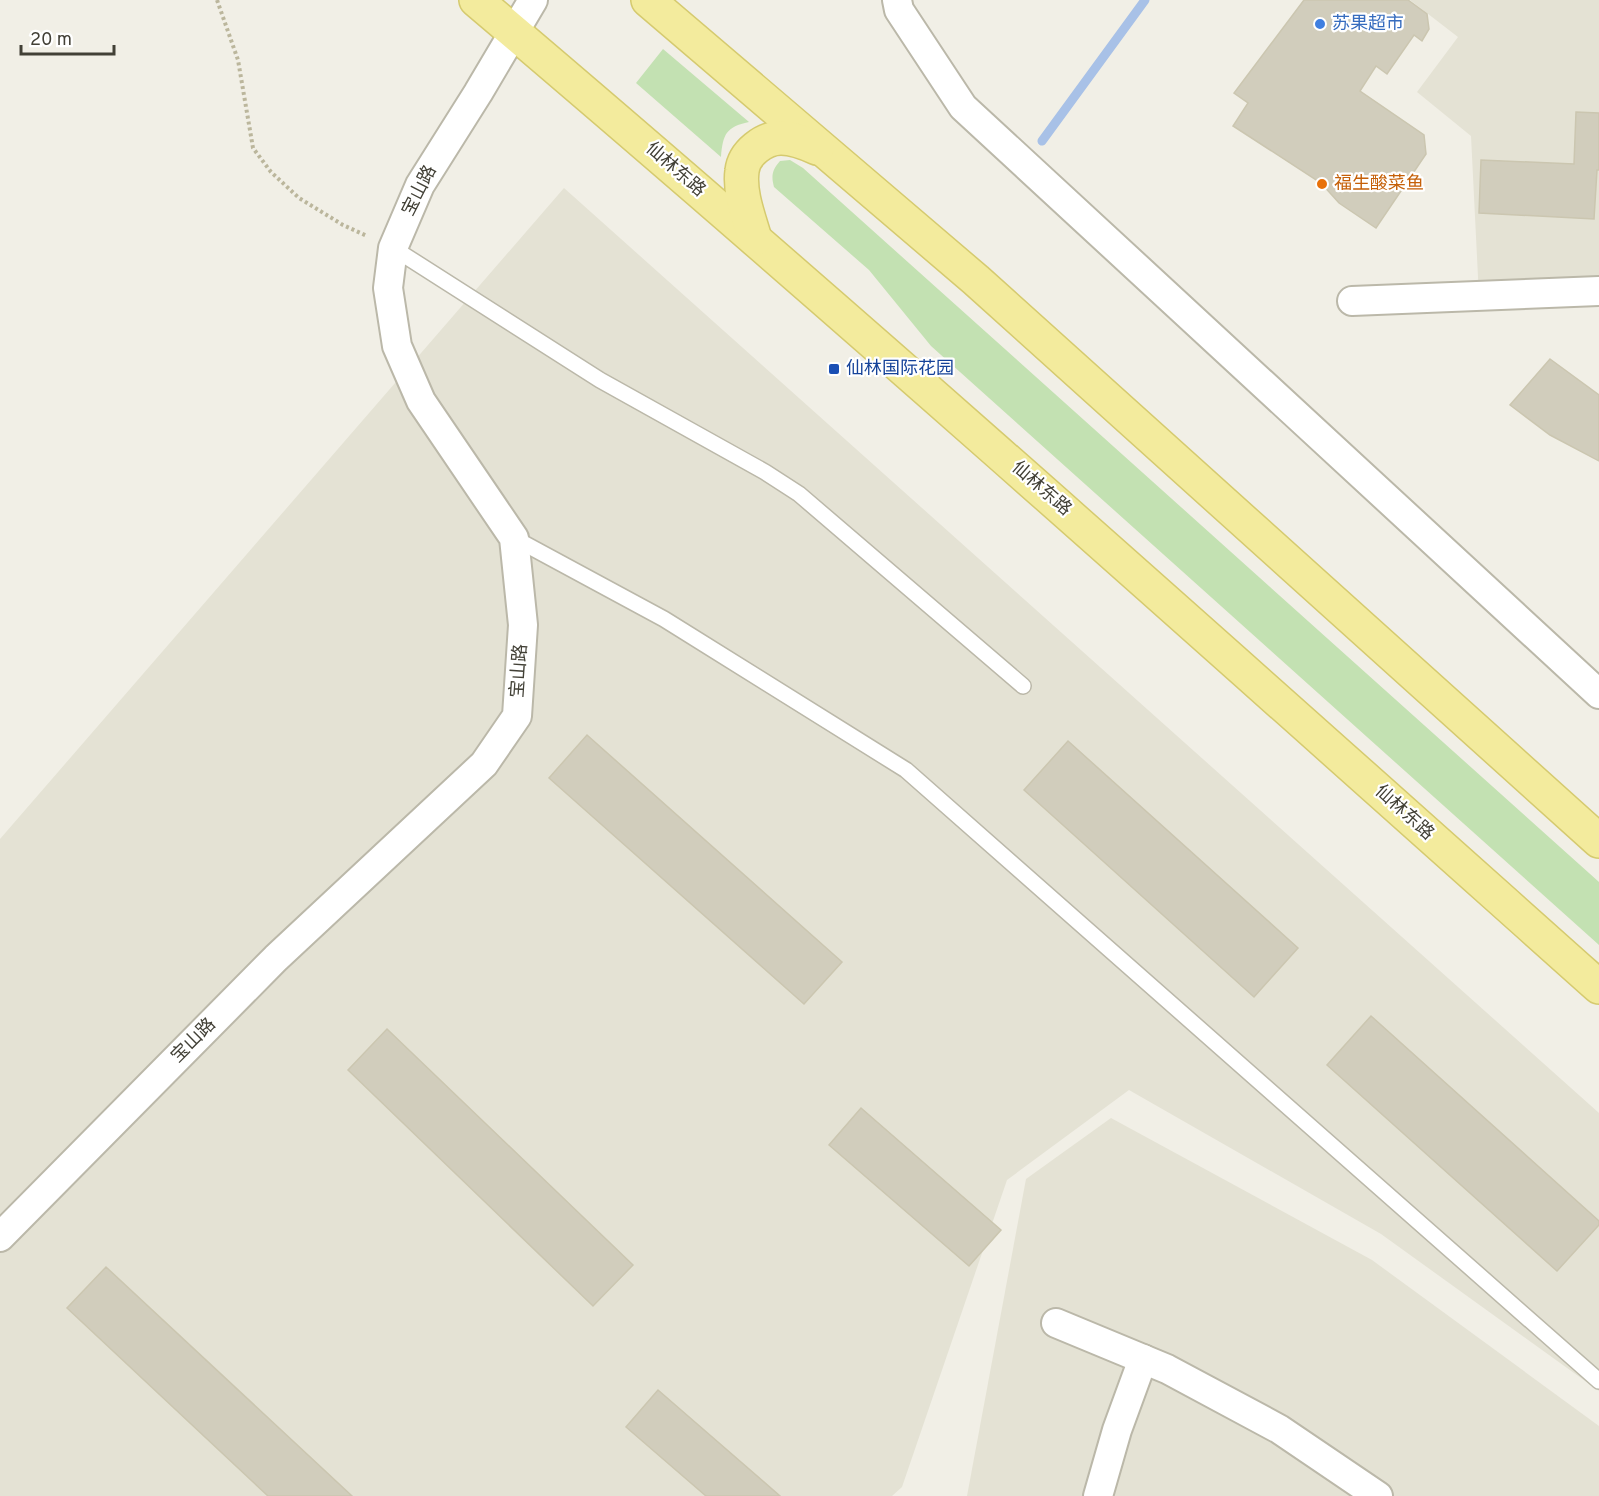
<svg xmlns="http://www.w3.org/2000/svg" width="1599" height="1496" font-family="Overpass,'Noto Sans SC',sans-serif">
<rect width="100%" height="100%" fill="#f1efe6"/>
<g fill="#e4e2d4">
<path d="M 1410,0 L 1599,0 L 1599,292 L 1479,297 L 1471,136 L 1417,92 L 1458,37 Z"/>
<path d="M 564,188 L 1599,1113 L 1599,1391 L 1381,1234 L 1129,1090 L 1007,1180 L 902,1487 L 892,1496 L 0,1496 L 0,839 Z"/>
<path d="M 1111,1118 L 1372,1260 L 1599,1426 L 1599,1496 L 967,1496 L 1026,1179 Z"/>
</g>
<g fill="#c3e1b2">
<path d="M 663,49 L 749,122 C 726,127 723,134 721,157 L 636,83 Z"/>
<path d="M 790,160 L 803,168 L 1599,882 L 1599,945 L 931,346 L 869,270 L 774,187 C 771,176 772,170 780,161 Z"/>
</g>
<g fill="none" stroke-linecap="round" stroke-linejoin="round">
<path stroke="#a8c1e7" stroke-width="9" d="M 1042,141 L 1145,0"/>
</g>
<g fill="#d1cdbc" stroke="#cbc6b0" stroke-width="1.5">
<path d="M 1304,0 L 1408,0 L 1427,14 L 1429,29 L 1422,41 L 1414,35 L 1387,74 L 1376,66 L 1360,91 L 1424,135 L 1426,154 L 1376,228 L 1339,203 L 1321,183 L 1233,126 L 1248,103 L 1234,93 Z"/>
<path d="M 1576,112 L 1599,113 L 1599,170 L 1597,170 L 1594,219 L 1479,213 L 1481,160 L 1574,164 Z"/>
<path d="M 1550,359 L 1599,395 L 1599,461 L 1550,435 L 1510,405 Z"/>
<path d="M 587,735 L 842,962 L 804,1004 L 549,778 Z"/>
<path d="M 1068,741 L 1298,948 L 1254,997 L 1024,790 Z"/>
<path d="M 1371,1016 L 1599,1221 L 1599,1225 L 1557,1271 L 1327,1065 Z"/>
<path d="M 387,1029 L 633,1265 L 593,1306 L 348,1070 Z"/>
<path d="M 861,1108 L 1001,1230 L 969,1266 L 829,1145 Z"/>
<path d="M 106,1267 L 352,1496 L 268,1496 L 67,1308 Z"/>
<path d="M 658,1390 L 780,1496 L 706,1496 L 626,1427 Z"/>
</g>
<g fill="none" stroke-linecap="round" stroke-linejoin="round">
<g stroke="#bbb8a9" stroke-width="18">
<g id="lane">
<path d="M 393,248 L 600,380 L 765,472 L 799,494 L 1023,686"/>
<path d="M 514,538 L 664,619 L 906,770 L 1599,1381"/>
</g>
</g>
<g stroke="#bbb8a9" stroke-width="32">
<g id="street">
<path d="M 897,0 L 899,10 L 963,107 L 1599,694"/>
<path d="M 1352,301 L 1599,291"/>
<path d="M 0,1237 L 276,958 L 484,764 L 517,716 L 523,625 L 514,538 L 421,401 L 397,346 L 388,288 L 393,248 L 420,185 L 478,93 L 533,0"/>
<path d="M 1056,1323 L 1167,1369 L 1279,1429 L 1378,1496"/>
<path d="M 1098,1496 L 1117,1430 L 1143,1359"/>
</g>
</g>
<g stroke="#d5ca6f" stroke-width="36">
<g id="primary">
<path d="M 476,0 C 856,322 1227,655 1599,987"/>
<path d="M 648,0 L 976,280 L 1599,841"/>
<path d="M 755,239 C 749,218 739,193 742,171 C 744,153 764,138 781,138 C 794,138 806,143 817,148"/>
</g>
</g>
<path stroke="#bbb69c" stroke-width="4" stroke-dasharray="3 3" stroke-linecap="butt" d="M 217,0 L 238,60 L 253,148 L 271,172 L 299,198 L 343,225 L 367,236"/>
<use href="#lane" stroke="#fff" stroke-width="15"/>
<use href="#street" stroke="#fff" stroke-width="28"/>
<use href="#primary" stroke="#f3eb9d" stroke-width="33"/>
</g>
<circle fill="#3f7fe0" stroke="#fff" stroke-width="2" cx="1320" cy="24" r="6"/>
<circle fill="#e8710a" stroke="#fff" stroke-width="2" cx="1322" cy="184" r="6"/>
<rect fill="#1a4fb4" stroke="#fff" stroke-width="2" x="828" y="363" width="12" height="12" rx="3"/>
<g text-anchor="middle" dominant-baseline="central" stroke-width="4.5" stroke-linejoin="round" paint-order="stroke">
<g font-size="18" fill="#366cbe" stroke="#fff" text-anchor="start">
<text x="1332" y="24">苏果超市</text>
</g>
<g font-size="18" fill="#424036" stroke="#fff">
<text transform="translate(675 170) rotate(41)">仙林东路</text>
<text transform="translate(420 191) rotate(-63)">宝山路</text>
<text transform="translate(1041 489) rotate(41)">仙林东路</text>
<text transform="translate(520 671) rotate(-86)">宝山路</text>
<text transform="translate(1404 813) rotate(42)">仙林东路</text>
<text transform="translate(194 1041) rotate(-45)">宝山路</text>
</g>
<g font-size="18" fill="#c56008" stroke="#fff" text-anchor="start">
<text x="1334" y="184">福生酸菜鱼</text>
</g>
<g font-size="18" fill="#164399" stroke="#fff" text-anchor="start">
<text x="846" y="369">仙林国际花园</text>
</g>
</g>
<path d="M21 45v9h93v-9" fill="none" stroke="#424036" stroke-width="3"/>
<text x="30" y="45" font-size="18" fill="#424036" stroke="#ffffff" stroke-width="4.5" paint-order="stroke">20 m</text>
</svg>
